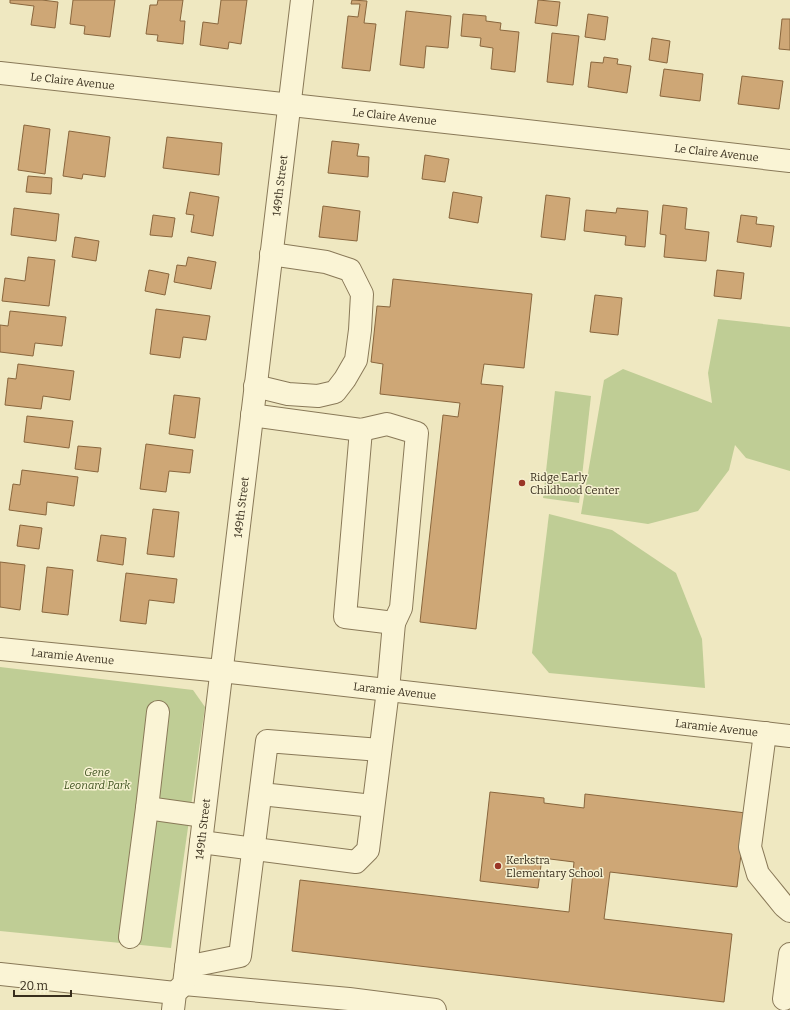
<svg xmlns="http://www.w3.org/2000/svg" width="790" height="1010" font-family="Bitter,serif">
<rect width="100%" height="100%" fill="#efe8c1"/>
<g fill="#bfcd95">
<path d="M 718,319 L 790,327 L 790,471 L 746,458 L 735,445 L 729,470 L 698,511 L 648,524 L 581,514 L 604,380 L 623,369 L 712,403 L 708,373 Z"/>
<path d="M 555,391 L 591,396 L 579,503 L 543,498 Z"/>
<path d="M 549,514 L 612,530 L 676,573 L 702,639 L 705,688 L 549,673 L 532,653 Z"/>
<path d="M 0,667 L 193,690 L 205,707 L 171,948 L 0,931 Z"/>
</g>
<g fill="#cea776" stroke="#89663d">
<path d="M 10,0 L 42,0 L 58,2 L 55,28 L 31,25 L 34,6 L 10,3 Z"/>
<path d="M 73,0 L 115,0 L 110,37 L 84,34 L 85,26 L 70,24 Z"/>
<path d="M 158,0 L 183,0 L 180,21 L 185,21 L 183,44 L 157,41 L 158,35 L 146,34 L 150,5 L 157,5 Z"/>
<path d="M 221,0 L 247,0 L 241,44 L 229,42 L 228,49 L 200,45 L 203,22 L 218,24 Z"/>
<path d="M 352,0 L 367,1 L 364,23 L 376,24 L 370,71 L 342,68 L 348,16 L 358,17 L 360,4 L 351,4 Z"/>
<path d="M 538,0 L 560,2 L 557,26 L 535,23 Z"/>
<path d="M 406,11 L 451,16 L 448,48 L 426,46 L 424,68 L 400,65 Z"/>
<path d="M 463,14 L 486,16 L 486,21 L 501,23 L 500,30 L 519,32 L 515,72 L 491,69 L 493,48 L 480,46 L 481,38 L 461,36 Z"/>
<path d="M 588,14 L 608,17 L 605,40 L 585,37 Z"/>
<path d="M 782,19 L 790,19 L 790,50 L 779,49 Z"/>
<path d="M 552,33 L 579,36 L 573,85 L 547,82 Z"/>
<path d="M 652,38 L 670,41 L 667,63 L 649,60 Z"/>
<path d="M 604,57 L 618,59 L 617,64 L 631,66 L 627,93 L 588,87 L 591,62 L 603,63 Z"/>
<path d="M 664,69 L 703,74 L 700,101 L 660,96 Z"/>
<path d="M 742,76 L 783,81 L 779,109 L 738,104 Z"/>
<path d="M 24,125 L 50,129 L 45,174 L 18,170 Z"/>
<path d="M 69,131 L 110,137 L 105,177 L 83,174 L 82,179 L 63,176 Z"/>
<path d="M 167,137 L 222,143 L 219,175 L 163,168 Z"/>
<path d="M 332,141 L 359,144 L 357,156 L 369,157 L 368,177 L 328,173 Z"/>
<path d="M 425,155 L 449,159 L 445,182 L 422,179 Z"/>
<path d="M 28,176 L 52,178 L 51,194 L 26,192 Z"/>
<path d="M 190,192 L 219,197 L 213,236 L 191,232 L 194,215 L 186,214 Z"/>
<path d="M 453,192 L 482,197 L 478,223 L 449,218 Z"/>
<path d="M 546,195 L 570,198 L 565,240 L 541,237 Z"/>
<path d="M 663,205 L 687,208 L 685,229 L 709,232 L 706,261 L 664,257 L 666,235 L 660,234 Z"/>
<path d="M 323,206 L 360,211 L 357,241 L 319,237 Z"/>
<path d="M 14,208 L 59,214 L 56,241 L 11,235 Z"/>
<path d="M 617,208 L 648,211 L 645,247 L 625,245 L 626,236 L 584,231 L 586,210 L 616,213 Z"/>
<path d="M 153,215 L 175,218 L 172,237 L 150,235 Z"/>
<path d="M 741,215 L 757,217 L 756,224 L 774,226 L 771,247 L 737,242 Z"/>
<path d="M 75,237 L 99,241 L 96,261 L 72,257 Z"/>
<path d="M 28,257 L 55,260 L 49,306 L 2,301 L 5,278 L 25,281 Z"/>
<path d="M 188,257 L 216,262 L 211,289 L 174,282 L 177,265 L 186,266 Z"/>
<path d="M 149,270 L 169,274 L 165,295 L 145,291 Z"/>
<path d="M 717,270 L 744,273 L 741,299 L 714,296 Z"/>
<path d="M 393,279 L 532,294 L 524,368 L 484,364 L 481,384 L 503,386 L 476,629 L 420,622 L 443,415 L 458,417 L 460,403 L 380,394 L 383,364 L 371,362 L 377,306 L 390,307 Z"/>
<path d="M 595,295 L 622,298 L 618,335 L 590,332 Z"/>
<path d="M 156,309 L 210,316 L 206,340 L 183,337 L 180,358 L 150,354 Z"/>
<path d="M 10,311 L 66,317 L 62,346 L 35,343 L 33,356 L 0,352 L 0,325 L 8,326 Z"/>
<path d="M 18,364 L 74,371 L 70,400 L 43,396 L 41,409 L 5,405 L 8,378 L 16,379 Z"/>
<path d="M 174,395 L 200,398 L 195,438 L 169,434 Z"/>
<path d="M 27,416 L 73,421 L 69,448 L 24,442 Z"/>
<path d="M 146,444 L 193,450 L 190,473 L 169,471 L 166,492 L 140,489 Z"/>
<path d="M 78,446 L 101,448 L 98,472 L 75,469 Z"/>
<path d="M 22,470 L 78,477 L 74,506 L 47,502 L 46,515 L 9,510 L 13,484 L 20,485 Z"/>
<path d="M 153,509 L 179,512 L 174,557 L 147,554 Z"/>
<path d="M 20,525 L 42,528 L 39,549 L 17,546 Z"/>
<path d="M 101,535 L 126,538 L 123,565 L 97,561 Z"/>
<path d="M 0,562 L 25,565 L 20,610 L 0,607 Z"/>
<path d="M 47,567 L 73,570 L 68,615 L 42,612 Z"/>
<path d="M 126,573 L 177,579 L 174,603 L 149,600 L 146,624 L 120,621 Z"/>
<path d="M 490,792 L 544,798 L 544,803 L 584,808 L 585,794 L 746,813 L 737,887 L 610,872 L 604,919 L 732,934 L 724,1002 L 292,951 L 300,880 L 569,912 L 574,862 L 542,858 L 538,888 L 480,881 Z"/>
</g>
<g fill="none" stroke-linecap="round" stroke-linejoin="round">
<g stroke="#897958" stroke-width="24">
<g id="minor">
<path id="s1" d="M 0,73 L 491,127 L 790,161"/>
<path d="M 255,386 L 288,394 L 318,396 L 335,392 L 345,379 L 356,360 L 360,330 L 362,294 L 350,270 L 326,262 L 271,254"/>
<path d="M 252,415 L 361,430 L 387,424 L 417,433 L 401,608 L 394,623"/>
<path id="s2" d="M 0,649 L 221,671 L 790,736"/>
<path d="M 158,712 L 147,808 L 204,816"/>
<path d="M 765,733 L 750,847 L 758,874 L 784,906 L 790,911"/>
<path d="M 261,794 L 373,806"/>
<path d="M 201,842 L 356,862 L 368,850 L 388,690 L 394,623 L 345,617 L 361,430"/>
<path d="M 130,937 L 147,808"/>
<path d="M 186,967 L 240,956 L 267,741 L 380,750"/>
<path d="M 0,974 L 175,993"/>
<path d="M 184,984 L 349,999 L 435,1010"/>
<path d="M 784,999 L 790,954"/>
<path id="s3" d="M 173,1010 L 175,993 L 184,984 L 302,0"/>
</g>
</g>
<use href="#minor" stroke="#faf4d5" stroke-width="22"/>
</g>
<g fill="#9a3627" stroke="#f6f1d1" stroke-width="1.5">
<circle cx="522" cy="483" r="4"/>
<circle cx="498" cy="866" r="4"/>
</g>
<g text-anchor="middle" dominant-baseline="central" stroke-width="3" stroke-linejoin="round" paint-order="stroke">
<g font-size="11" fill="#382e1d" stroke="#f6f1d1">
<text stroke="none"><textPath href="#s1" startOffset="73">Le Claire Avenue</textPath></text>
<text stroke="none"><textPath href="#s1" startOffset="397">Le Claire Avenue</textPath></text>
<text stroke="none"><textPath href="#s1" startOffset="721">Le Claire Avenue</textPath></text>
<text stroke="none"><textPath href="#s3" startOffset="834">149th Street</textPath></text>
<text stroke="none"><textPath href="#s3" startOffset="510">149th Street</textPath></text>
<text stroke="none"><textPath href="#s2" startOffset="73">Laramie Avenue</textPath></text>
<text stroke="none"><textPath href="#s2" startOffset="397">Laramie Avenue</textPath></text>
<text stroke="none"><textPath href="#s2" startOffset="721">Laramie Avenue</textPath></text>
<text stroke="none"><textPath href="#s3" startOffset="186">149th Street</textPath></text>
</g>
<g font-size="11" fill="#382e1d" stroke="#f6f1d1" text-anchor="start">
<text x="530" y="477">Ridge Early<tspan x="530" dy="13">Childhood Center</tspan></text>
<text x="506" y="860">Kerkstra<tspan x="506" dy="13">Elementary School</tspan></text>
</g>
<g font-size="11" font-style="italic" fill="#425523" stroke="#f6f1d1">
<text x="97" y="772">Gene<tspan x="97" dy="13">Leonard Park</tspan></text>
</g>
</g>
<path d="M14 990v6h57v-6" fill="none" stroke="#382e1d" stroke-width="2"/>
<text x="20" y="990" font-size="12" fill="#382e1d" stroke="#f6f1d1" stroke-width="3" paint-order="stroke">20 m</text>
</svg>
